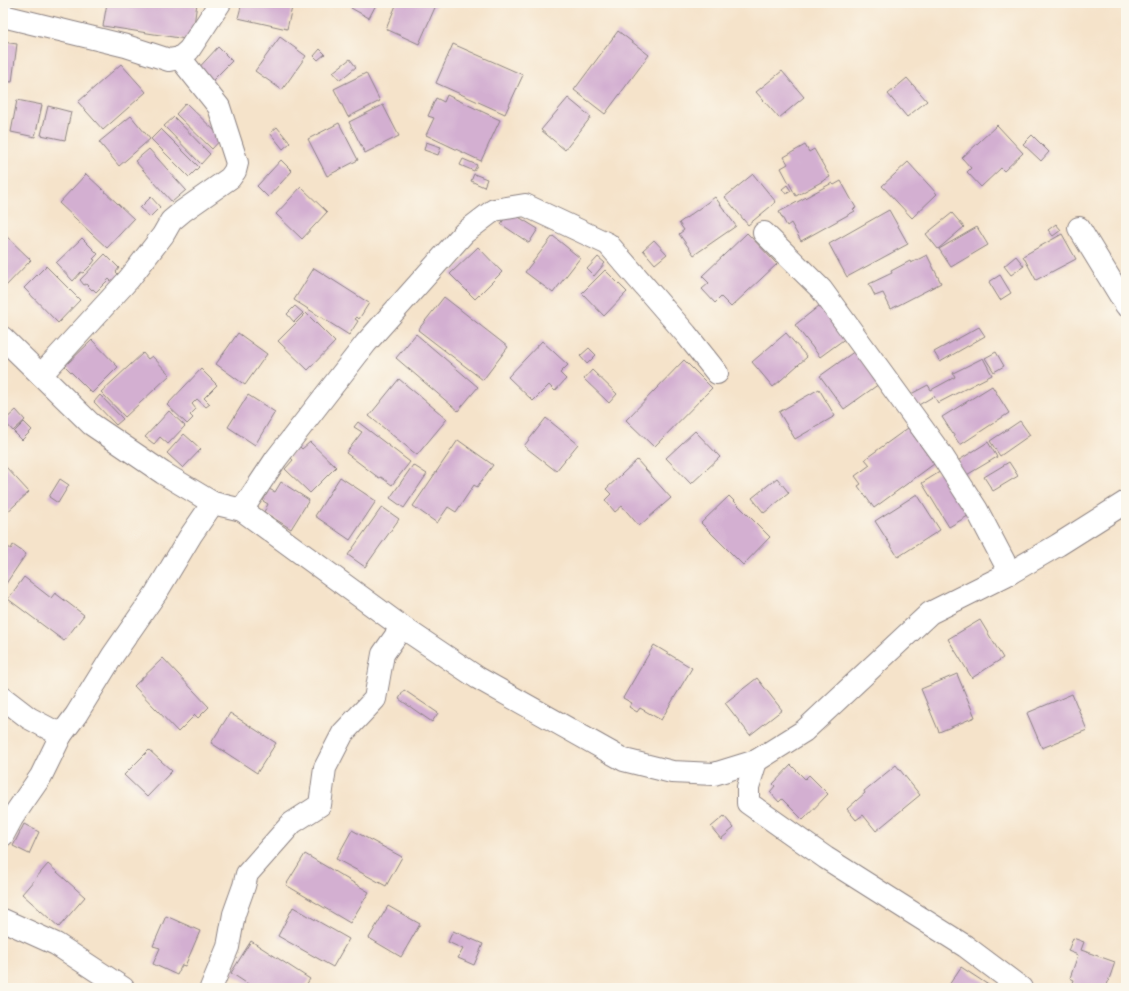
<svg xmlns="http://www.w3.org/2000/svg" width="1129" height="991" font-family="'Gochi Hand',sans-serif">
<rect width="100%" height="100%" fill="#fbf7ec"/>
<filter id="ink" filterUnits="userSpaceOnUse"><feTurbulence type="fractalNoise" baseFrequency=".025" numOctaves="2"/><feDisplacementMap in="SourceGraphic" scale="8" xChannelSelector="R" yChannelSelector="G"/><feConvolveMatrix kernelMatrix="1 2 1 2 8 2 1 2 1" color-interpolation-filters="sRGB"/></filter>
<filter id="wash" filterUnits="userSpaceOnUse"><feTurbulence type="fractalNoise" baseFrequency=".012" numOctaves="4" result="noise"/><feDisplacementMap in="SourceGraphic" scale="16" xChannelSelector="R" yChannelSelector="G"/><feGaussianBlur stdDeviation="0.9" result="paint"/><feColorMatrix in="noise" values="0 0 0 0 0 0 0 0 0 0 0 0 0 0 0 0 0 1.4 0 .05"/><feComposite in="paint" operator="in"/></filter>
<g filter="url(#wash)">
<rect width="100%" height="100%" fill="#f5e3ca"/>
<g id="blocks">
<g fill="#d3afd1">
<path d="M 107,3 L 197,3 L 192,40 L 103,26 Z"/>
<path d="M 242,3 L 308,3 L 306,7 L 293,3 L 287,29 L 238,18 Z"/>
<path d="M 354,3 L 377,3 L 369,18 L 351,8 Z"/>
<path d="M 397,3 L 437,3 L 419,44 L 386,29 Z"/>
<path d="M 618,31 L 649,55 L 605,114 L 574,90 Z"/>
<path d="M 280,37 L 306,56 L 282,90 L 255,71 Z"/>
<path d="M 3,42 L 17,44 L 12,82 L 3,81 Z"/>
<path d="M 453,44 L 523,75 L 505,114 L 436,83 Z"/>
<path d="M 218,47 L 232,61 L 208,85 L 195,72 Z"/>
<path d="M 320,49 L 325,54 L 318,60 L 314,56 Z"/>
<path d="M 350,59 L 356,67 L 340,80 L 333,72 Z"/>
<path d="M 121,64 L 146,92 L 103,130 L 78,102 Z"/>
<path d="M 782,71 L 804,97 L 779,118 L 756,92 Z"/>
<path d="M 366,73 L 380,101 L 348,117 L 334,89 Z"/>
<path d="M 907,78 L 927,101 L 907,117 L 888,94 Z"/>
<path d="M 447,95 L 500,120 L 481,161 L 426,135 L 434,118 L 428,116 L 436,98 L 444,102 Z"/>
<path d="M 568,98 L 591,117 L 565,150 L 541,130 Z"/>
<path d="M 17,100 L 42,105 L 35,137 L 11,132 Z"/>
<path d="M 186,103 L 222,138 L 212,149 L 176,114 Z"/>
<path d="M 3,104 L 6,106 L 3,115 Z"/>
<path d="M 383,105 L 399,136 L 365,153 L 349,122 Z"/>
<path d="M 48,106 L 71,112 L 65,140 L 41,135 Z"/>
<path d="M 131,116 L 150,139 L 119,166 L 99,142 Z"/>
<path d="M 174,117 L 210,154 L 201,164 L 164,126 Z"/>
<path d="M 339,123 L 358,160 L 327,176 L 308,139 Z"/>
<path d="M 997,125 L 1023,153 L 1004,171 L 1001,168 L 981,187 L 967,172 L 971,168 L 962,158 Z"/>
<path d="M 277,127 L 290,143 L 283,149 L 270,133 Z"/>
<path d="M 161,129 L 199,167 L 189,177 L 151,139 Z"/>
<path d="M 1032,135 L 1049,152 L 1041,161 L 1023,144 Z"/>
<path d="M 426,142 L 441,147 L 438,155 L 424,150 Z"/>
<path d="M 805,145 L 809,152 L 814,149 L 830,177 L 796,196 L 781,168 L 788,164 L 784,157 Z"/>
<path d="M 149,149 L 186,190 L 172,202 L 135,161 Z"/>
<path d="M 463,159 L 477,165 L 474,171 L 460,165 Z"/>
<path d="M 281,160 L 292,171 L 268,197 L 257,186 Z"/>
<path d="M 908,162 L 937,194 L 912,218 L 882,186 Z"/>
<path d="M 86,174 L 134,219 L 107,248 L 59,203 Z"/>
<path d="M 474,174 L 487,179 L 484,187 L 471,181 Z"/>
<path d="M 753,174 L 776,202 L 748,225 L 725,197 Z"/>
<path d="M 841,181 L 856,208 L 853,209 L 855,211 L 801,241 L 791,223 L 787,226 L 779,212 L 832,183 L 834,185 Z"/>
<path d="M 787,185 L 791,191 L 786,194 L 782,189 Z"/>
<path d="M 301,187 L 327,212 L 302,239 L 276,214 Z"/>
<path d="M 151,197 L 160,207 L 150,217 L 140,208 Z"/>
<path d="M 715,197 L 736,226 L 694,255 L 679,234 L 684,230 L 679,223 Z"/>
<path d="M 889,210 L 908,244 L 847,277 L 829,244 Z"/>
<path d="M 509,211 L 538,229 L 529,243 L 501,224 Z"/>
<path d="M 952,213 L 964,227 L 938,249 L 926,234 Z"/>
<path d="M 1056,224 L 1061,230 L 1053,236 L 1048,230 Z"/>
<path d="M 977,227 L 988,245 L 951,267 L 939,249 Z"/>
<path d="M 3,233 L 31,260 L 3,289 Z"/>
<path d="M 747,233 L 777,264 L 731,307 L 721,297 L 715,303 L 702,289 L 709,283 L 702,276 Z"/>
<path d="M 1062,234 L 1076,259 L 1036,280 L 1023,256 Z"/>
<path d="M 553,236 L 580,258 L 553,293 L 525,272 Z"/>
<path d="M 82,238 L 98,254 L 93,259 L 95,260 L 92,264 L 83,273 L 81,272 L 73,281 L 56,263 Z"/>
<path d="M 654,240 L 667,254 L 655,264 L 643,250 Z"/>
<path d="M 478,247 L 502,272 L 475,299 L 450,274 Z"/>
<path d="M 105,254 L 119,268 L 116,272 L 120,276 L 113,283 L 109,279 L 96,292 L 93,289 L 92,290 L 86,284 L 84,285 L 80,280 Z"/>
<path d="M 927,255 L 941,283 L 891,309 L 883,293 L 875,296 L 869,284 L 892,273 L 891,271 L 910,261 L 911,263 Z"/>
<path d="M 1016,256 L 1024,266 L 1011,275 L 1004,266 Z"/>
<path d="M 598,257 L 605,263 L 594,276 L 587,269 Z"/>
<path d="M 46,266 L 80,300 L 58,323 L 24,288 Z"/>
<path d="M 314,268 L 369,303 L 359,319 L 357,317 L 355,319 L 358,321 L 349,335 L 294,300 Z"/>
<path d="M 605,270 L 627,292 L 604,316 L 582,293 Z"/>
<path d="M 1000,275 L 1011,293 L 1000,300 L 989,282 Z"/>
<path d="M 444,297 L 508,347 L 483,380 L 418,330 Z"/>
<path d="M 824,302 L 850,335 L 820,357 L 795,325 Z"/>
<path d="M 295,306 L 303,313 L 294,322 L 287,314 Z"/>
<path d="M 306,313 L 335,342 L 308,370 L 278,341 Z"/>
<path d="M 979,327 L 985,336 L 940,362 L 934,352 Z"/>
<path d="M 238,333 L 267,354 L 245,385 L 216,364 Z"/>
<path d="M 786,333 L 807,357 L 773,387 L 752,362 Z"/>
<path d="M 416,334 L 478,387 L 458,411 L 396,358 Z"/>
<path d="M 92,340 L 118,367 L 92,393 L 65,366 Z"/>
<path d="M 542,341 L 568,365 L 560,373 L 566,379 L 555,391 L 549,385 L 533,401 L 508,377 Z"/>
<path d="M 589,348 L 596,355 L 587,364 L 580,356 Z"/>
<path d="M 855,351 L 879,384 L 844,409 L 820,376 Z"/>
<path d="M 996,352 L 1004,366 L 994,372 L 985,358 Z"/>
<path d="M 143,353 L 148,359 L 152,356 L 170,375 L 125,417 L 101,392 Z"/>
<path d="M 983,358 L 992,375 L 938,403 L 934,396 L 917,406 L 911,394 L 928,385 L 931,390 L 955,377 L 953,373 Z"/>
<path d="M 684,360 L 712,388 L 654,447 L 626,420 Z"/>
<path d="M 201,369 L 217,385 L 204,398 L 210,404 L 206,407 L 197,399 L 192,404 L 196,409 L 190,415 L 193,418 L 187,424 L 167,405 Z"/>
<path d="M 592,370 L 617,394 L 609,403 L 584,379 Z"/>
<path d="M 399,379 L 447,419 L 417,455 L 369,416 Z"/>
<path d="M 992,386 L 1009,413 L 960,445 L 942,417 Z"/>
<path d="M 819,389 L 835,416 L 795,439 L 779,412 Z"/>
<path d="M 100,395 L 123,419 L 116,425 L 94,402 Z"/>
<path d="M 248,395 L 275,412 L 255,445 L 228,427 Z"/>
<path d="M 16,410 L 25,420 L 13,431 L 4,421 Z"/>
<path d="M 169,411 L 185,426 L 168,444 L 160,437 L 154,444 L 145,437 Z"/>
<path d="M 546,418 L 578,444 L 556,471 L 524,446 Z"/>
<path d="M 1020,421 L 1030,435 L 1000,456 L 990,441 Z"/>
<path d="M 24,422 L 32,430 L 22,440 L 14,432 Z"/>
<path d="M 358,422 L 410,462 L 392,485 L 381,477 L 379,478 L 346,453 L 362,432 L 354,427 Z"/>
<path d="M 908,428 L 934,464 L 874,508 L 858,486 L 861,484 L 855,476 L 870,465 L 865,459 Z"/>
<path d="M 695,431 L 720,457 L 691,484 L 666,458 Z"/>
<path d="M 184,434 L 201,449 L 183,468 L 167,453 Z"/>
<path d="M 458,440 L 493,465 L 477,487 L 474,485 L 456,512 L 448,507 L 437,523 L 413,506 Z"/>
<path d="M 310,442 L 336,467 L 310,493 L 285,469 L 293,460 L 289,456 L 299,446 L 302,449 Z"/>
<path d="M 988,442 L 997,457 L 965,476 L 956,462 Z"/>
<path d="M 637,460 L 671,498 L 639,526 L 622,506 L 615,512 L 605,500 L 611,494 L 606,489 Z"/>
<path d="M 1009,462 L 1018,476 L 993,491 L 984,477 Z"/>
<path d="M 413,465 L 427,474 L 404,508 L 390,498 Z"/>
<path d="M 5,466 L 29,492 L 3,516 L 3,469 Z"/>
<path d="M 946,468 L 973,513 L 949,527 L 922,483 Z"/>
<path d="M 340,477 L 376,501 L 350,540 L 315,516 Z"/>
<path d="M 777,478 L 789,493 L 764,513 L 752,498 Z"/>
<path d="M 60,479 L 69,485 L 58,503 L 49,497 Z"/>
<path d="M 281,482 L 309,500 L 291,529 L 264,512 L 268,504 L 263,501 L 269,489 L 275,492 Z"/>
<path d="M 917,494 L 940,530 L 898,557 L 875,521 Z"/>
<path d="M 729,496 L 770,537 L 743,565 L 701,523 Z"/>
<path d="M 382,507 L 399,519 L 365,567 L 348,555 Z"/>
<path d="M 3,544 L 11,549 L 13,545 L 26,554 L 3,588 Z"/>
<path d="M 24,577 L 51,598 L 55,593 L 84,615 L 64,641 L 8,599 Z"/>
<path d="M 980,620 L 1003,658 L 972,678 L 948,639 Z"/>
<path d="M 654,645 L 692,668 L 661,720 L 640,708 L 637,712 L 629,707 L 632,703 L 623,698 Z"/>
<path d="M 163,658 L 209,707 L 198,718 L 195,715 L 178,732 L 134,686 Z"/>
<path d="M 957,674 L 975,717 L 939,732 L 921,689 Z"/>
<path d="M 757,678 L 782,710 L 750,735 L 725,703 Z"/>
<path d="M 404,690 L 438,713 L 432,722 L 399,699 Z"/>
<path d="M 1072,694 L 1087,730 L 1042,748 L 1027,713 Z"/>
<path d="M 230,713 L 276,743 L 257,773 L 211,743 Z"/>
<path d="M 149,750 L 172,771 L 147,797 L 124,775 Z"/>
<path d="M 791,765 L 805,779 L 809,775 L 828,794 L 803,820 L 782,799 L 779,802 L 770,792 L 775,786 L 773,784 Z"/>
<path d="M 896,765 L 920,795 L 876,831 L 863,815 L 856,820 L 847,809 L 865,793 L 864,791 Z"/>
<path d="M 724,816 L 734,828 L 721,839 L 711,827 Z"/>
<path d="M 24,824 L 39,832 L 29,854 L 13,846 Z"/>
<path d="M 352,830 L 402,857 L 386,886 L 336,859 Z"/>
<path d="M 305,854 L 369,892 L 350,923 L 286,885 Z"/>
<path d="M 48,864 L 85,897 L 59,927 L 22,894 Z"/>
<path d="M 388,906 L 420,924 L 401,957 L 369,938 Z"/>
<path d="M 293,907 L 349,939 L 333,967 L 278,936 Z"/>
<path d="M 166,916 L 200,931 L 185,966 L 182,965 L 177,975 L 153,964 L 160,948 L 153,946 Z"/>
<path d="M 453,931 L 483,944 L 474,965 L 458,958 L 463,949 L 448,942 Z"/>
<path d="M 1073,938 L 1084,942 L 1081,950 L 1115,962 L 1106,988 L 1071,988 L 1074,980 L 1070,978 L 1078,955 L 1068,951 Z"/>
<path d="M 251,941 L 310,979 L 304,988 L 254,988 L 231,973 Z"/>
<path d="M 961,967 L 990,986 L 989,988 L 947,988 Z"/>
</g>
</g>
</g>
<g filter="url(#ink)">
<use href="#blocks" fill-opacity="0" stroke="#8c8282" stroke-width="1"/>
<g fill="none" stroke-linecap="round" stroke-linejoin="round">
<g stroke="#8c8282" stroke-width="24">
<g id="street">
<path d="M 3,16 L 126,46 L 169,60 L 180,58 L 189,50 L 220,3"/>
<path d="M 1079,228 L 1126,305"/>
<path d="M 764,233 L 821,289 L 941,454 L 977,510 L 1010,573"/>
<path d="M 3,338 L 91,424 L 163,473 L 213,503 L 242,510 L 402,627 L 478,678 L 624,760 L 672,772 L 714,774 L 756,761 L 804,731 L 930,613 L 1010,573 L 1058,545 L 1126,502"/>
<path d="M 41,375 L 129,279 L 163,235 L 171,221 L 183,211 L 230,178 L 235,171 L 237,163 L 219,107 L 180,58"/>
<path d="M 242,510 L 276,459 L 366,343 L 464,233 L 494,210 L 525,205 L 608,244 L 686,334 L 717,373"/>
<path d="M 3,698 L 29,718 L 61,735 L 41,776 L 12,818 L 3,835"/>
<path d="M 61,735 L 76,715 L 113,655 L 156,593 L 191,535 L 213,503"/>
<path d="M 756,761 L 748,787 L 748,803 L 826,858 L 965,946 L 1021,988"/>
<path d="M 3,920 L 56,944 L 123,988"/>
<path d="M 211,988 L 228,947 L 234,914 L 244,886 L 247,874 L 292,823 L 320,805 L 325,768 L 343,733 L 375,699 L 383,654 L 402,627"/>
</g>
</g>
<use href="#street" stroke="#fff" stroke-width="22"/>
</g>
</g>
<rect width="1129" height="991" fill="none" stroke="#fbf7ec" stroke-width="16"/>
</svg>
